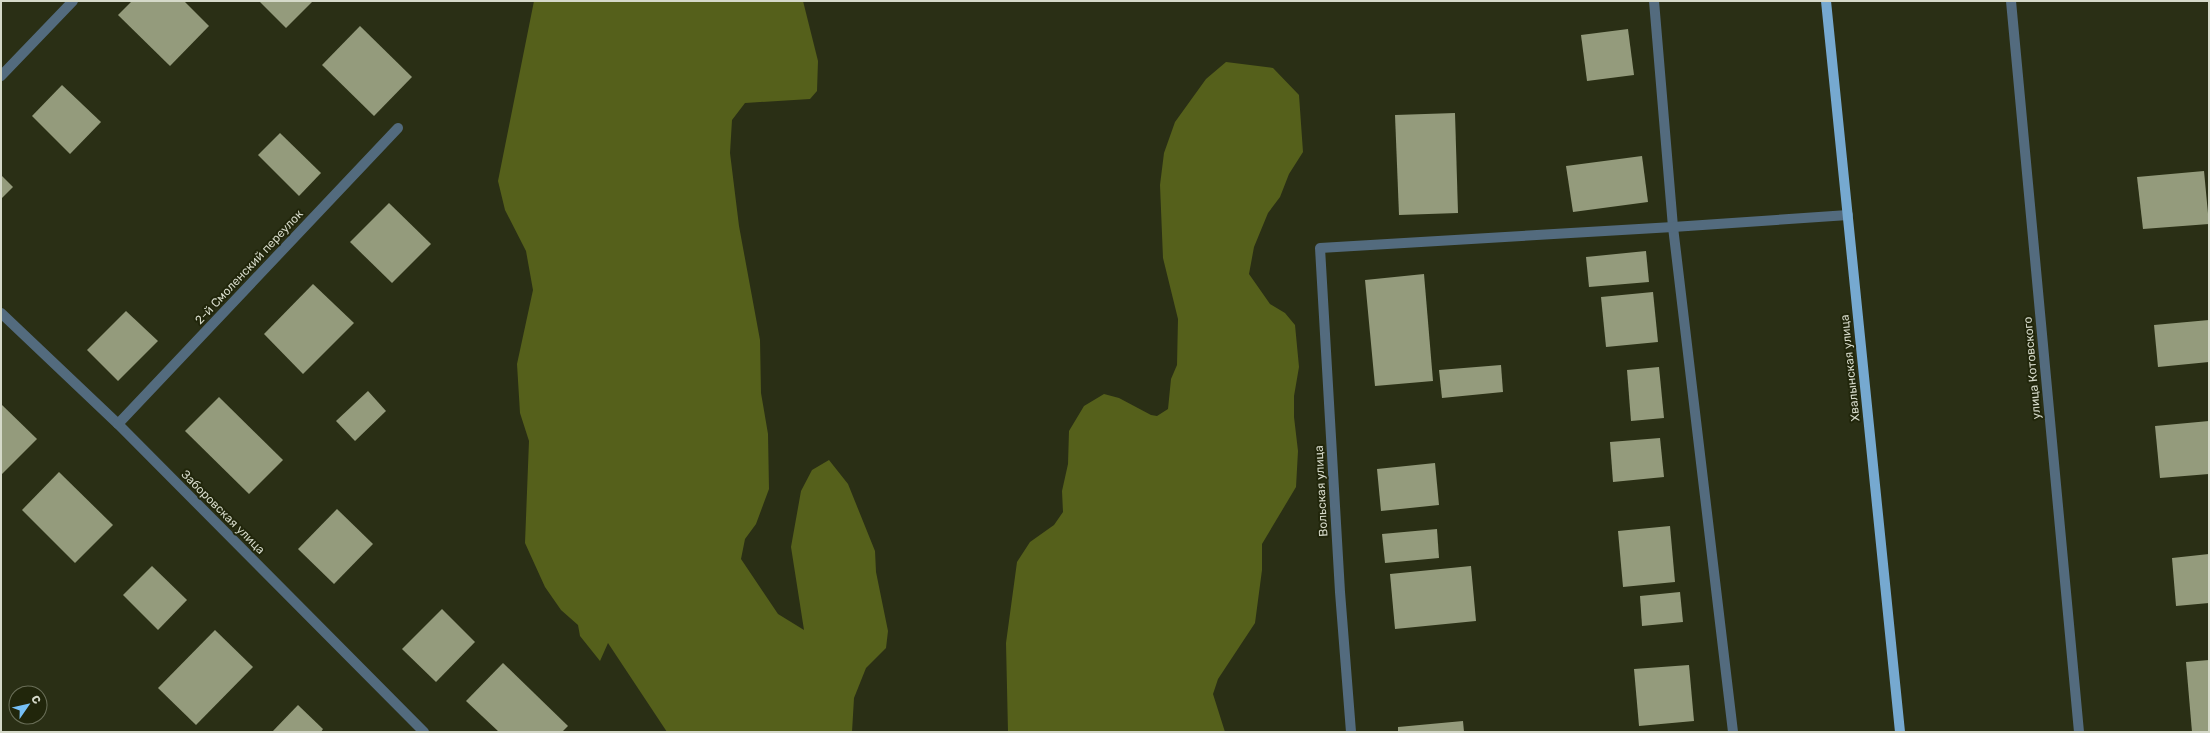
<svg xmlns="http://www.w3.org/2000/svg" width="2210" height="733" font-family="Rubik,sans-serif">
<rect width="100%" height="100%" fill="#2a2f15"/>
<g fill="#55601b">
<path d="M 534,1 L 803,1 L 818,61 L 817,91 L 810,99 L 745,103 L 732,120 L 730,153 L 739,226 L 760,340 L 761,393 L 768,434 L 769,489 L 756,524 L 745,539 L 741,559 L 778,614 L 804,630 L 791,547 L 801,491 L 812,470 L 829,460 L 848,484 L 875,551 L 876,572 L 888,631 L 886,648 L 866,668 L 854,698 L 852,732 L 667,732 L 608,643 L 600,661 L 580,636 L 578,625 L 561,610 L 545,587 L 525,543 L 529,441 L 520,413 L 517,364 L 533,290 L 526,251 L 505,210 L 498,181 Z"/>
<path d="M 1226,62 L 1273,68 L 1299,95 L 1303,152 L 1289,174 L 1280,197 L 1268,213 L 1254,247 L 1249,274 L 1270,304 L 1285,313 L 1295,325 L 1299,367 L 1294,396 L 1294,417 L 1298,451 L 1296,487 L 1262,544 L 1262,570 L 1255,623 L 1218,679 L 1213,694 L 1225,732 L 1008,732 L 1006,643 L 1017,562 L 1030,542 L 1054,525 L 1063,512 L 1062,491 L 1068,464 L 1069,431 L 1084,406 L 1104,394 L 1119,398 L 1151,415 L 1157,416 L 1168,409 L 1171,379 L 1177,365 L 1178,319 L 1163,258 L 1160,185 L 1164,153 L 1175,122 L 1206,79 Z"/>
</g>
<g fill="#949b7c">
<path d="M 132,1 L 184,1 L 209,26 L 170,66 L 118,15 Z"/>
<path d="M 259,1 L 313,1 L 286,28 Z"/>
<path d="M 360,26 L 412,77 L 374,116 L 322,65 Z"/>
<path d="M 1628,29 L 1634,75 L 1587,81 L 1581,35 Z"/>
<path d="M 62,85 L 101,122 L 70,154 L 32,116 Z"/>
<path d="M 1455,113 L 1458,213 L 1399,215 L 1395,115 Z"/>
<path d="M 280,133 L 321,173 L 299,196 L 258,155 Z"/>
<path d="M 1642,156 L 1648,202 L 1573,212 L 1566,166 Z"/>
<path d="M 2204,171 L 2209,224 L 2143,229 L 2137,177 Z"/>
<path d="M 1,175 L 13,187 L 1,199 Z"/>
<path d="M 389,203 L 431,244 L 392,283 L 350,242 Z"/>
<path d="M 1646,251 L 1649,282 L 1589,287 L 1586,257 Z"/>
<path d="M 1424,274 L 1433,381 L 1375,386 L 1365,280 Z"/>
<path d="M 313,284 L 354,323 L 303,374 L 264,334 Z"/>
<path d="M 1653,292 L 1658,342 L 1606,347 L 1601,297 Z"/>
<path d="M 126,311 L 158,341 L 118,381 L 87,350 Z"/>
<path d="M 2209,320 L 2209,362 L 2158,367 L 2154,325 Z"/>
<path d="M 1501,365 L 1503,392 L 1442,398 L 1439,370 Z"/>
<path d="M 1659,367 L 1664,418 L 1631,421 L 1627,370 Z"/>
<path d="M 368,391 L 386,411 L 355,441 L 336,421 Z"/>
<path d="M 219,397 L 283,460 L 249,494 L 185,431 Z"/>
<path d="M 1,404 L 37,439 L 1,475 Z"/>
<path d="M 2209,421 L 2209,474 L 2160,478 L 2155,426 Z"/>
<path d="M 1660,438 L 1664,477 L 1613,482 L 1610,442 Z"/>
<path d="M 1435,463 L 1439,505 L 1381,511 L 1377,469 Z"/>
<path d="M 59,472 L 113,525 L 75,563 L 22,510 Z"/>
<path d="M 337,509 L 373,544 L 334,584 L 298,549 Z"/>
<path d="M 1670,526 L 1675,582 L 1623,587 L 1618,531 Z"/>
<path d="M 1437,529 L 1439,558 L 1385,563 L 1382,534 Z"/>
<path d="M 2209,554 L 2209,603 L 2176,606 L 2172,558 Z"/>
<path d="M 152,566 L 187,600 L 158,630 L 123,595 Z"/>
<path d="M 1471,566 L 1476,621 L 1395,629 L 1390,574 Z"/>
<path d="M 1680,592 L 1683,622 L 1642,626 L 1640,596 Z"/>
<path d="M 442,609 L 475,642 L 436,682 L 402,649 Z"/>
<path d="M 215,630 L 253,667 L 196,725 L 158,688 Z"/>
<path d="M 2209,660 L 2209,731 L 2192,732 L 2186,662 Z"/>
<path d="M 503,663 L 568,726 L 562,732 L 499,732 L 466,701 Z"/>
<path d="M 1689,665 L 1694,721 L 1639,726 L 1634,669 Z"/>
<path d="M 298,705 L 323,729 L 321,732 L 272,732 Z"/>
<path d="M 1463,721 L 1464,732 L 1398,732 L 1398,727 Z"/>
</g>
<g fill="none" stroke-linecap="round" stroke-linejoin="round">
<g stroke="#536b7e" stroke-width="10">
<path d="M 1654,1 L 1673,227 L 1733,732"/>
<path d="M 2011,1 L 2079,732"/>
<path d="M 1,76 L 73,1"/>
<path d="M 1,313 L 118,424 L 424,732"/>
<path d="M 118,424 L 398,128"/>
<path d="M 1351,732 L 1340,592 L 1320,248 L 1673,227 L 1848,215"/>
</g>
<path stroke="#76a9d0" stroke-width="10" d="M 1826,1 L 1900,732"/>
</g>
<g text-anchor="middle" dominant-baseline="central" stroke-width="4" stroke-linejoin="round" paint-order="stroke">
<g font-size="12" fill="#d5d9c9" stroke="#21260b">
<text transform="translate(249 267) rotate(-47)">2-й Смоленский переулок</text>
<text transform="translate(1850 368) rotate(-96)">Хвалынская улица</text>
<text transform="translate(2032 368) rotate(-95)">улица Котовского</text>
<text transform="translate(1321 491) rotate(-93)">Вольская улица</text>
<text transform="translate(223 512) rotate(45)">Заборовская улица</text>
</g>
</g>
<rect width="2210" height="733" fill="none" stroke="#d5d9c9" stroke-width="4"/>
<g transform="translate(28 705) rotate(56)"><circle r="19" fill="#21260b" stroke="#696e57"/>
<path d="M0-3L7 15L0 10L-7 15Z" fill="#76c0f7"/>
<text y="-6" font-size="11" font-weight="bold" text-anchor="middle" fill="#d5d9c9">С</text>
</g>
</svg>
